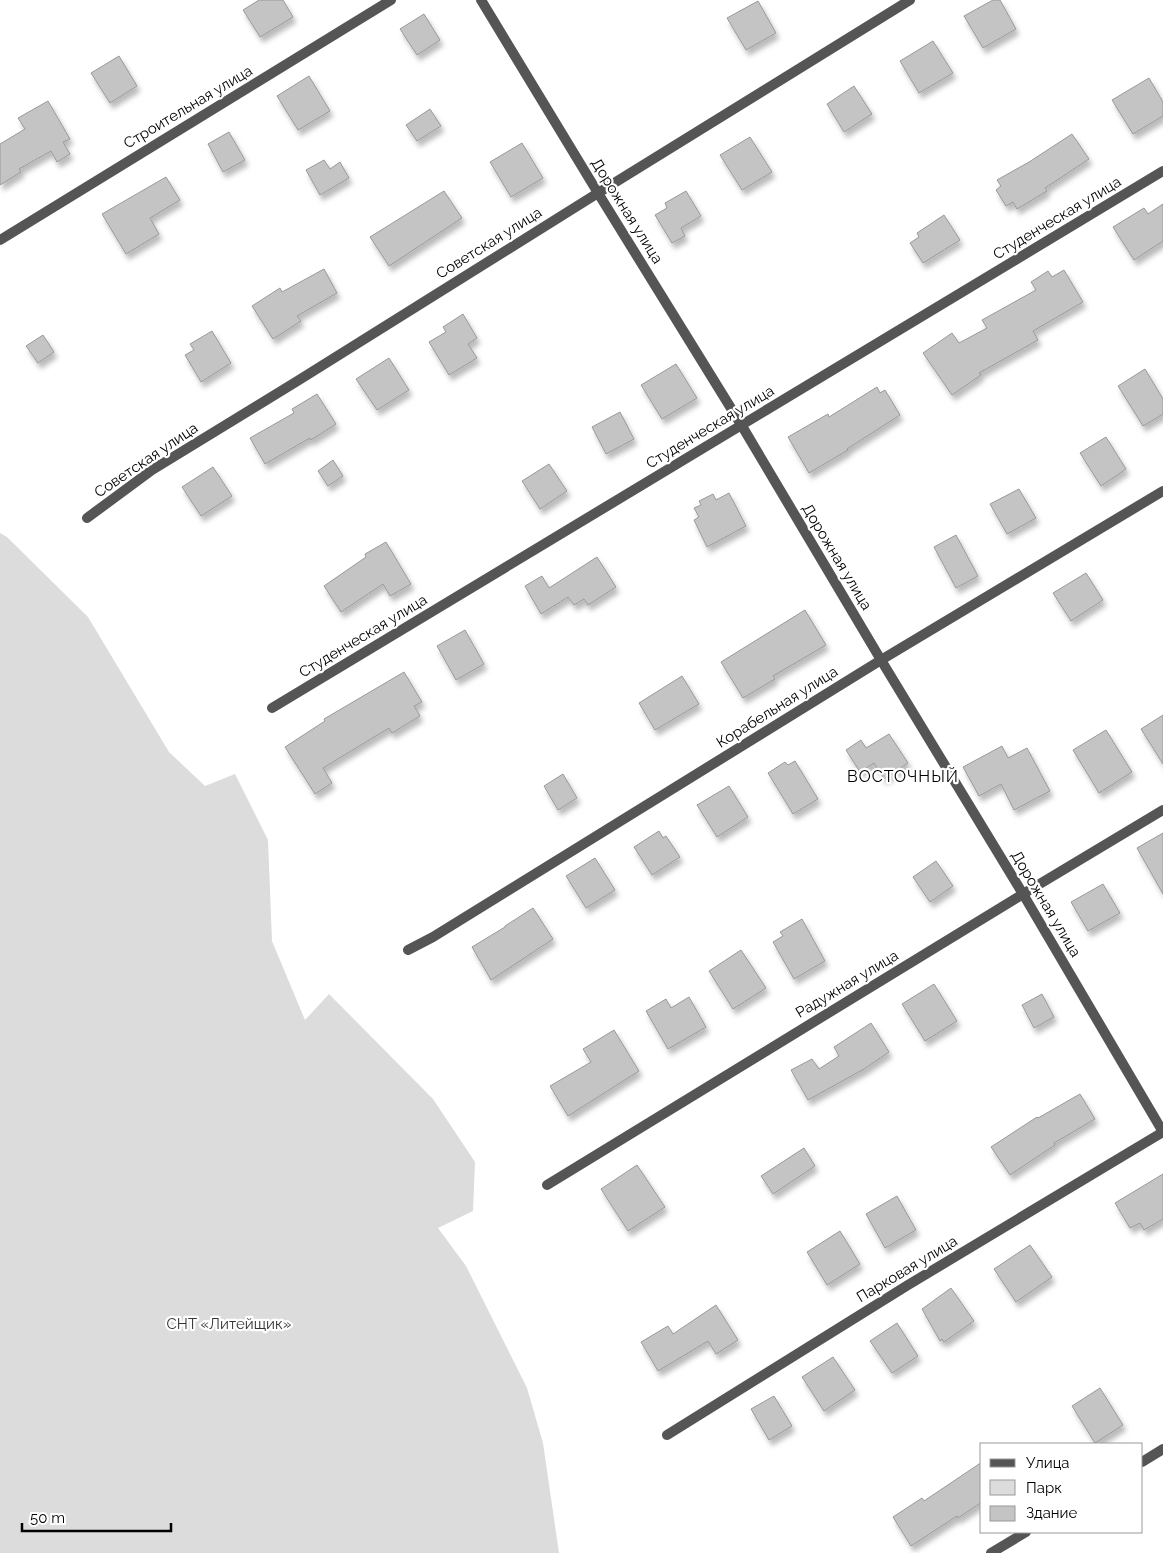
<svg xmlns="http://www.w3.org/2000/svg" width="1163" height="1553" font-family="Raleway,sans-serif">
<defs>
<filter id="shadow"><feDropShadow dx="3" dy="5.5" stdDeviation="2.5" flood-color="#0004"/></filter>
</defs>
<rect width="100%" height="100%" fill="#fff"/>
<path fill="#dcdcdc" d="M 0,533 L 7,537 L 88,617 L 169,752 L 205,786 L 235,774 L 268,840 L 272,941 L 305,1020 L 329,994 L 433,1099 L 475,1162 L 473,1211 L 438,1228 L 466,1266 L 527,1388 L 543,1443 L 559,1553 L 0,1553 Z"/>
<g fill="#c4c4c4" stroke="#999" filter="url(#shadow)">
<path d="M 259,0 L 283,0 L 293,17 L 260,37 L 243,10 Z"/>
<path d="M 993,0 L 1000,0 L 1016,29 L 983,48 L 964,16 Z"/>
<path d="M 758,1 L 776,33 L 746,50 L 727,18 Z"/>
<path d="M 424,14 L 440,40 L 417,55 L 400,29 Z"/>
<path d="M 933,41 L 953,73 L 919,93 L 900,61 Z"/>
<path d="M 119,56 L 137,86 L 110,103 L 91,73 Z"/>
<path d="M 309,76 L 330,111 L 298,130 L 277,96 Z"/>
<path d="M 1149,78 L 1163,102 L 1163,116 L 1133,134 L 1112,100 Z"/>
<path d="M 854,86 L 872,114 L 844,132 L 827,104 Z"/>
<path d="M 48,101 L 70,139 L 63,142 L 70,154 L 57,162 L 51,151 L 19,169 L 21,172 L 0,185 L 0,144 L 25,129 L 18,118 Z"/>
<path d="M 430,109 L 441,126 L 417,141 L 406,125 Z"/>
<path d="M 229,132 L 245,160 L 223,172 L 208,144 Z"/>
<path d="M 1072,134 L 1089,159 L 1045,188 L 1047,191 L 1017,209 L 1013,202 L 1006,206 L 996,190 L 1001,186 L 997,180 L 1029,162 Z"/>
<path d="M 750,137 L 772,172 L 742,190 L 720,155 Z"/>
<path d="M 522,143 L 543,178 L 511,197 L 490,162 Z"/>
<path d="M 324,160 L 330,169 L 340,162 L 349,178 L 320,195 L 306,170 Z"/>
<path d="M 166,177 L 180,200 L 150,218 L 159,234 L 126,254 L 102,214 Z"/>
<path d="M 444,191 L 462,218 L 389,266 L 370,237 Z"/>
<path d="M 686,191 L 701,216 L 681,228 L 685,236 L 672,243 L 655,215 L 667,208 L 665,203 Z"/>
<path d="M 1163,204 L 1163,241 L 1134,260 L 1113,227 L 1144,208 L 1148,214 Z"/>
<path d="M 944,215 L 960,240 L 923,263 L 910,243 L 919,237 L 917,233 Z"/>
<path d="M 324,269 L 337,293 L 297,316 L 301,321 L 273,339 L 252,306 L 280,288 L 282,292 Z"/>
<path d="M 1064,270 L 1083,302 L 1033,331 L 1038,340 L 979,373 L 981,375 L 952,395 L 923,353 L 952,333 L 959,343 L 987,328 L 982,320 L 1036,290 L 1031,282 L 1048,271 L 1052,277 Z"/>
<path d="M 463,314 L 477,338 L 468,344 L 477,358 L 449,375 L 429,342 L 446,332 L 443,327 Z"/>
<path d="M 212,331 L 231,363 L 201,382 L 185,355 L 194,350 L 190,344 Z"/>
<path d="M 43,335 L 54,352 L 38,363 L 26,346 Z"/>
<path d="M 389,358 L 409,390 L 377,410 L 356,379 Z"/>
<path d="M 676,364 L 697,398 L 662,419 L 641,385 Z"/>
<path d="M 1145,369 L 1163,399 L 1163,414 L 1143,426 L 1118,386 Z"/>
<path d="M 877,387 L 880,393 L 885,390 L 900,415 L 847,449 L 848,450 L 809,473 L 788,437 L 828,414 L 829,417 Z"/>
<path d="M 317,394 L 336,424 L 311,440 L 310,438 L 265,464 L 250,438 L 294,413 L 292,409 Z"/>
<path d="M 620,412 L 634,439 L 606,454 L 592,427 Z"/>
<path d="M 1106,437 L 1126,469 L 1101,486 L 1080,453 Z"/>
<path d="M 333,460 L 343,476 L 328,486 L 318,471 Z"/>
<path d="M 549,464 L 567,491 L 540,509 L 522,481 Z"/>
<path d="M 213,467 L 232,496 L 201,516 L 182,487 Z"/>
<path d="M 1019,489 L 1036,518 L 1007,534 L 990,504 Z"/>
<path d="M 729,493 L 746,526 L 707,547 L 694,520 L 699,517 L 694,508 L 701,505 L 699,501 L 713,494 L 716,500 Z"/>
<path d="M 956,535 L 978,576 L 956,588 L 934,547 Z"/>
<path d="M 386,542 L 411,584 L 390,596 L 383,584 L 341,612 L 324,586 L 366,557 L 365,554 Z"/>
<path d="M 597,557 L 616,587 L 588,605 L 584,599 L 574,605 L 568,597 L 541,614 L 525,586 L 542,576 L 549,588 Z"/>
<path d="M 1086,573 L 1103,600 L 1071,621 L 1053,593 Z"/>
<path d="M 805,610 L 826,645 L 773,676 L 775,679 L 743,698 L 721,662 Z"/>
<path d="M 465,630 L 484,664 L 456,680 L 437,646 Z"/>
<path d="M 404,672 L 422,702 L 414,706 L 420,716 L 392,733 L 389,728 L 323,768 L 332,783 L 315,794 L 285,747 L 325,721 L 324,719 Z"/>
<path d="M 682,676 L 699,704 L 655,730 L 639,703 Z"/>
<path d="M 1163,715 L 1163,764 L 1141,729 Z"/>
<path d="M 1106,730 L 1132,772 L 1099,793 L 1073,750 Z"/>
<path d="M 889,734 L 908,763 L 884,779 L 874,763 L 860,772 L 846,750 L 861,740 L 866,748 Z"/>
<path d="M 1002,746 L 1008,758 L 1027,748 L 1050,791 L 1014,810 L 1001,784 L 979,796 L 963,767 Z"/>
<path d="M 795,761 L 818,799 L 793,814 L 768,773 L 785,762 L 788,765 Z"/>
<path d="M 563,774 L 577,798 L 558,810 L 544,786 Z"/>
<path d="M 729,786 L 748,817 L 717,837 L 697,805 Z"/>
<path d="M 659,831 L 663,838 L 666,836 L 680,857 L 652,875 L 634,847 Z"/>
<path d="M 1163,833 L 1163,894 L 1137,848 Z"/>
<path d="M 595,858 L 615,890 L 586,908 L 566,876 Z"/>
<path d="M 936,861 L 953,886 L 930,902 L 913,877 Z"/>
<path d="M 1103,884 L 1120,913 L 1088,931 L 1071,902 Z"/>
<path d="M 533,908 L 553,939 L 491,980 L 472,947 L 505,927 L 505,926 Z"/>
<path d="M 802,919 L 825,961 L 794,979 L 773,942 L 783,936 L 780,932 Z"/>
<path d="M 741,950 L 766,988 L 733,1009 L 709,971 Z"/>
<path d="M 934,984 L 957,1021 L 925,1041 L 902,1004 Z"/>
<path d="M 1042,994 L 1054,1017 L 1034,1028 L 1022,1005 Z"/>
<path d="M 689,997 L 706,1027 L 668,1049 L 646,1011 L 666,999 L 671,1008 Z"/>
<path d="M 871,1023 L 889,1052 L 864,1069 L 808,1100 L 791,1070 L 812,1059 L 819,1069 L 839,1056 L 834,1047 Z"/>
<path d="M 614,1030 L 639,1071 L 568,1116 L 550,1086 L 591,1062 L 583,1049 Z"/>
<path d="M 1080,1094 L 1095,1119 L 1054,1143 L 1055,1145 L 1010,1175 L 991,1147 L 1037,1117 L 1038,1118 Z"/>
<path d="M 804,1148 L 815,1166 L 773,1194 L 761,1176 Z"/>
<path d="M 637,1165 L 665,1207 L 628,1231 L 601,1189 Z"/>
<path d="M 1163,1174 L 1163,1219 L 1144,1230 L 1140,1223 L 1130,1228 L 1115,1203 Z"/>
<path d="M 897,1196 L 916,1230 L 885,1248 L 866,1214 Z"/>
<path d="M 840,1231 L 860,1264 L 827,1285 L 807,1252 Z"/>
<path d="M 1030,1245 L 1052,1277 L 1016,1302 L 994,1269 Z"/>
<path d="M 951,1288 L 974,1321 L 944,1342 L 942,1339 L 940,1341 L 922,1309 Z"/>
<path d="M 716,1305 L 738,1340 L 716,1354 L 708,1341 L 658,1371 L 641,1342 L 668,1326 L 673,1334 Z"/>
<path d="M 897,1323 L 918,1356 L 892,1373 L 870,1341 Z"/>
<path d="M 833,1357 L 855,1390 L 824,1411 L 802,1377 Z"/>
<path d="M 1100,1388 L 1123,1425 L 1095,1443 L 1072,1406 Z"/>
<path d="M 774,1396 L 792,1426 L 769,1440 L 751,1409 Z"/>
<path d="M 982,1462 L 982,1502 L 958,1518 L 957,1516 L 911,1546 L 893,1517 L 922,1498 L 924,1501 Z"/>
</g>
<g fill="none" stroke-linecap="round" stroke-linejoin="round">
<g stroke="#555" stroke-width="10">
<path d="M 481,0 L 598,193 L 742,426 L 881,660 L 1023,894 L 1163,1132"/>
<path d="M 0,240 L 391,0"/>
<path d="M 87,518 L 152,470 L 299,380 L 598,193 L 910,0"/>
<path d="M 272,708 L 1163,171"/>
<path d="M 408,950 L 433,937 L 881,660 L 1163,491"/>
<path d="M 547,1185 L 1023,894 L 1163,810"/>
<path d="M 667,1435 L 908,1285 L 1163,1132"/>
<path d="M 1142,1462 L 1163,1449"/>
<path d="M 991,1553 L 1026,1532"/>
</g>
</g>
<g text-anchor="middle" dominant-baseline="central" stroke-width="4.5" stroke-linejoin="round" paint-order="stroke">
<g font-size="15" fill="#000" stroke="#fff">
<text transform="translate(188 107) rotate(-31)">Строительная улица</text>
<text transform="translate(627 211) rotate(58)">Дорожная улица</text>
<text transform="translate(1057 218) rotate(-31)">Студенческая улица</text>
<text transform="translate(489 243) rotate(-32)">Советская улица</text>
<text transform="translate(710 427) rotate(-31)">Студенческая улица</text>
<text transform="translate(146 460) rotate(-34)">Советская улица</text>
<text transform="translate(837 557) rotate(59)">Дорожная улица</text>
<text transform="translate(363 636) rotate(-31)">Студенческая улица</text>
<text transform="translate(777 707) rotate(-32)">Корабельная улица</text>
<text transform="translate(1046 904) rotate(59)">Дорожная улица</text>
<text transform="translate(847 984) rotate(-31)">Радужная улица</text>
<text transform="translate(907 1269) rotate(-31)">Парковая улица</text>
</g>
<g font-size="15" fill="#333" stroke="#fff">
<text x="229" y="1324">СНТ «Литейщик»</text>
</g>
<g font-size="16" letter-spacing="1" fill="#000" stroke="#fff">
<text x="903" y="776">ВОСТОЧНЫЙ</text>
</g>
</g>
<rect x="980" y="1443" width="162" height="90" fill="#ffffff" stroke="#999999"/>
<rect x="990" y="1459" width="25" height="8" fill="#555555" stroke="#999999"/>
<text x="1026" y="1468" font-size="15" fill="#000000">Улица</text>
<rect x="990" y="1480" width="25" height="15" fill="#dcdcdc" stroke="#999999"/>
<text x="1026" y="1493" font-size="15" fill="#000000">Парк</text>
<rect x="990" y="1506" width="25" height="15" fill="#c4c4c4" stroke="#999999"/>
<text x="1026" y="1518" font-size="15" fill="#000000">Здание</text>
<path d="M22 1523v8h149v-8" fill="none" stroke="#000000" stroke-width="2.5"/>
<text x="30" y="1523" font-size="15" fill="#000000" stroke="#ffffff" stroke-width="4" paint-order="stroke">50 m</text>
</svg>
